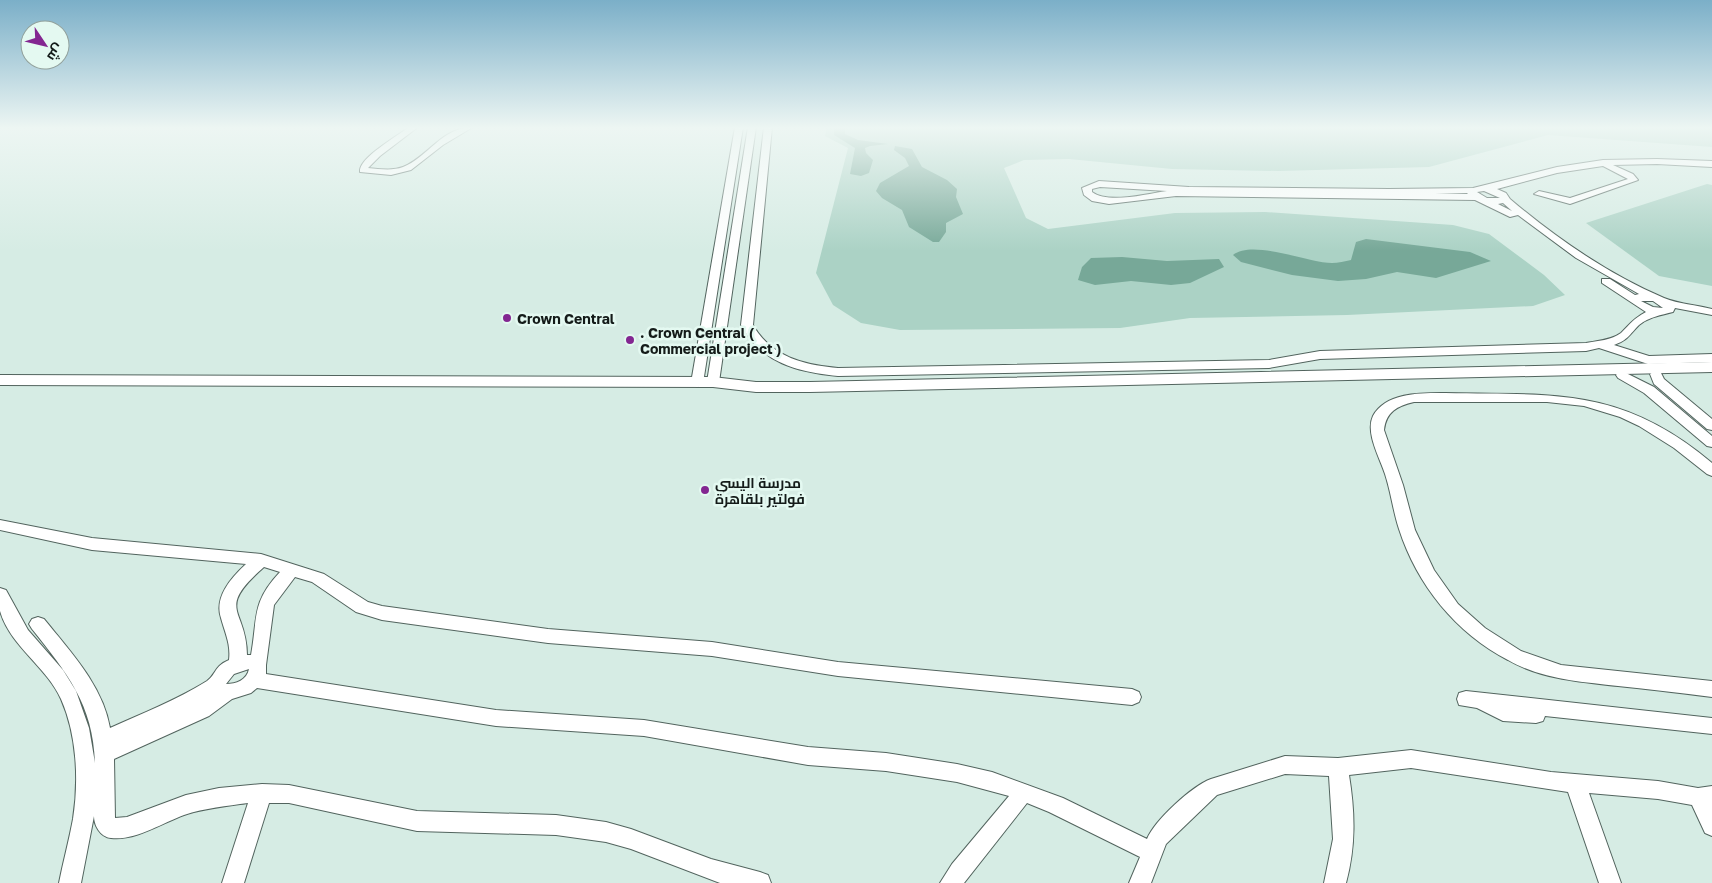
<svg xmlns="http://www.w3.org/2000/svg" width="1712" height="883" font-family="'Golos Text',Cairo,sans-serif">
<rect width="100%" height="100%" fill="#d6ece4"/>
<g fill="#abd2c5">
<path d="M 827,127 L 1712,127 L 1712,147 L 1548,135 L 1429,167 L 1278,171 L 1172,169 L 1069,159 L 1024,160 L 1004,168 L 1026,218 L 1048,229 L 1175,213 L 1265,212 L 1453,225 L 1489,234 L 1544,275 L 1565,295 L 1533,306 L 1347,315 L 1190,318 L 1120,328 L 900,330 L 861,323 L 833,305 L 816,273 L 848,148 L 825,136 Z"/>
<path d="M 1707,184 L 1712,185 L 1712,286 L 1659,276 L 1586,223 Z"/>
</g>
<g fill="#77a898">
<path d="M 834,127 L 845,127 L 845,134 L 858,140 L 888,144 L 870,146 L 865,148 L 866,153 L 873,160 L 869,173 L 861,176 L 850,174 L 855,148 L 834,135 Z"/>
<path d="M 895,146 L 912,149 L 922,167 L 947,180 L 957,189 L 956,197 L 963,214 L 946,223 L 946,232 L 939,242 L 933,242 L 909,227 L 902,210 L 882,198 L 876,191 L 880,183 L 909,166 L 905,158 L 894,150 Z"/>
<path d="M 1366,239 L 1470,252 L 1491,261 L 1436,278 L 1397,272 L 1366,279 L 1338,281 L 1292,275 L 1241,262 L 1233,255 C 1253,239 1308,263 1332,263 C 1338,263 1345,261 1351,260 L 1356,242 Z"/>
<path d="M 1122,257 L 1167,261 L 1219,259 L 1224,267 L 1190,283 L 1171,285 L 1131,281 L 1095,285 L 1078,280 L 1082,267 L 1091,258 Z"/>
</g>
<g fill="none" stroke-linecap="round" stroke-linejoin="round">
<g stroke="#52645e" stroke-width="2">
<g id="minor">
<path d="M 409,127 L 418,127 L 380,156 L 368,168 C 380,169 392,171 403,167 C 427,158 442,127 473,127 L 443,145 L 411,170 L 391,175 L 360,172 C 358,158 398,136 409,127 Z"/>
<path d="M 735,127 L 743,127 L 703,383 L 697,387 L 691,383 Z"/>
<path d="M 748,127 L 756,127 L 719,382 L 713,386 L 707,382 Z"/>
<path d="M 764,127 L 772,127 L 753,325 C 771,357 804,365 838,368 L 1269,360 L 1320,351 L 1586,343 C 1597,341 1612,340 1621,333 C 1630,324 1633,319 1646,312 L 1602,283 L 1602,279 L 1610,279 L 1635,295 L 1639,294 L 1576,258 L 1518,215 L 1510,217 L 1475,200 L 1176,196 L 1109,204 L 1092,201 L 1084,195 L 1082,188 L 1099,181 L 1189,187 L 1389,189 L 1473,188 L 1557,167 L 1603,160 L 1657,159 L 1712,161 L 1712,167 L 1657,164 L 1613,165 L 1633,174 L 1638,180 L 1570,204 L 1534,194 L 1539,191 L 1570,198 L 1628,179 L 1603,166 L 1557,173 L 1497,189 L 1506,193 L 1510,199 C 1556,238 1608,274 1664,298 C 1678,304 1697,305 1712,309 L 1712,315 L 1675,308 L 1673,312 C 1661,315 1649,317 1639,325 C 1629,335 1628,340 1614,345 L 1649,356 L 1712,354 L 1712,362 L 1648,364 L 1599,348 L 1586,351 L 1320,359 L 1269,368 L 838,376 C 798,372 761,363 741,325 ZM 1100,187 L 1167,191 C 1147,194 1108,204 1092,192 L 1092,189 ZM 1484,191 L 1500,198 L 1487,198 L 1477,192 ZM 1467,193 L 1468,194 L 1435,194 ZM 1503,203 L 1512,211 L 1498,204 ZM 1641,301 L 1653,301 L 1663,308 L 1653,307 Z"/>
<path d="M 1656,370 L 1660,371 L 1664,379 L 1712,419 L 1712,430 L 1707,429 L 1654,384 L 1650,374 Z"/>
<path d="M 1622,371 L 1654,387 L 1712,436 L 1712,447 L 1707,446 L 1644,393 L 1618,378 L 1616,375 L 1618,372 Z"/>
<path d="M 1445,393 C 1556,395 1622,387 1712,463 L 1712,476 L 1707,474 L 1674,448 L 1639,426 L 1620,417 L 1584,406 L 1547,402 L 1414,402 C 1397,406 1386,412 1384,430 L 1403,485 L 1415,530 L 1434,570 L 1458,604 L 1485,628 L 1521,651 L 1561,665 L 1712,681 L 1712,697 C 1681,693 1649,689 1618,686 C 1581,682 1541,679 1508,660 C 1456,633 1417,585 1399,529 C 1393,511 1391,492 1385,474 C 1380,458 1365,433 1373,416 C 1386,392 1422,393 1445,393 Z"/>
<path d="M 0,520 L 92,538 L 261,554 L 324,574 L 368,602 L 382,606 L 548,629 L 712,642 L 838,662 L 1132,689 L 1139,692 L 1141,697 L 1139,702 L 1132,705 L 838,676 L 712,656 L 548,643 L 382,620 L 356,612 L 312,582 L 295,577 L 274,605 L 266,665 L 266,674 L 496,710 L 644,720 L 808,747 L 886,753 L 957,764 L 992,772 L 1063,798 L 1147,839 C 1155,820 1192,786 1211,779 L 1285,756 L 1338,758 L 1411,750 L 1551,772 L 1658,781 L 1698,788 L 1712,786 L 1712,836 L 1705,833 L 1692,805 L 1658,799 L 1589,793 L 1621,883 L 1599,883 L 1568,792 L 1411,768 L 1349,775 C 1355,812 1356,846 1346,883 L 1324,883 L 1333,839 L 1329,776 L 1285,774 L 1217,795 L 1166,844 L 1151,883 L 1129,883 L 1140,857 L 1049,812 L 1027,803 L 964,883 L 940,883 L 952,864 L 1009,796 L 957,782 L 886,771 L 808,765 L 644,736 L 496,726 L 257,688 L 251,693 L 232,699 L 209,716 L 114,759 L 115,818 L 127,817 L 186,795 L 219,788 L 262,784 L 289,785 L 417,811 L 556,815 L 606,822 L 631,829 L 711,859 L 760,872 L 768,875 L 771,883 L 720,883 L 631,849 L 606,842 L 556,835 L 417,831 L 289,803 L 269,803 L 244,883 L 222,883 L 248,803 C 227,806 205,808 184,815 C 162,823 135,841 111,838 C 100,837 94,825 94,816 L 81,883 L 59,883 C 63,862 69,841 73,819 C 79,781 77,735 61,699 C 46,666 10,646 0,611 C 0,604 0,595 0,588 L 6,590 L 28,630 L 63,670 L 76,691 L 89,728 L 95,763 C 93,704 67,673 32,629 L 29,624 L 32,619 L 38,617 L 44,619 C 70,651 103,686 110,728 C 143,713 177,700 207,681 C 216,675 214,666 229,660 C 231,644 225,633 221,618 C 214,597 231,578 246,564 L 92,550 L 0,530 ZM 264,567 L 280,572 C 251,603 258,617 251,655 L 247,655 C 247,608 214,611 264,567 ZM 249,669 C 247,680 236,684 226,684 L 234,674 Z"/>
<path d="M 1466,691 L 1712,718 L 1712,734 L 1545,716 L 1543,721 L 1536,723 L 1503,721 L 1477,708 L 1459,705 L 1457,699 L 1459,693 Z"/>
</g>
</g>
<g stroke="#52645e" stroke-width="2">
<path id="major" d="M 1712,362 L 1712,372 L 810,392 L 756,392 L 713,387 L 0,385 L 0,375 L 713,377 L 756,382 L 810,382 Z"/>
</g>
<use href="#minor" fill="#fff" fill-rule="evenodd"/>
<use href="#major" fill="#fff" fill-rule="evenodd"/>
</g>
<linearGradient id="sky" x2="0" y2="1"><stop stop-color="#7bafc8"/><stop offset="0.51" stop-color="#edf6f3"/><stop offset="1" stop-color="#edf6f3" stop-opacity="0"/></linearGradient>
<rect width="1712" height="251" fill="url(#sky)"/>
<g fill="#832691" stroke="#e4f9f1" stroke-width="2">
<circle cx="507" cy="318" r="5"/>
<circle cx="630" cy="340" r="5"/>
<circle cx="705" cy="490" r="5"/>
</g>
<g text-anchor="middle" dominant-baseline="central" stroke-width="5" stroke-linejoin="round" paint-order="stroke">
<g font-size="14" font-weight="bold" fill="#141b19" stroke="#e4f9f1" text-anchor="start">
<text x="517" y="318">Crown Central</text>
<text x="640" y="332">. Crown Central (<tspan x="640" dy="16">Commercial project )</tspan></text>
<text x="715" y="482">مدرسة اليسي<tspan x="715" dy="16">فولتير بلقاهرة</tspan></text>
</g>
</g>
<g transform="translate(45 45) rotate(125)"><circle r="24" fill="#e4f9f1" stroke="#91a09b"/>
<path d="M0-4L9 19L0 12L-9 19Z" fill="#832691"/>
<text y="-8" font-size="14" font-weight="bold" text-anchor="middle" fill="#141b19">ش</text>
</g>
</svg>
